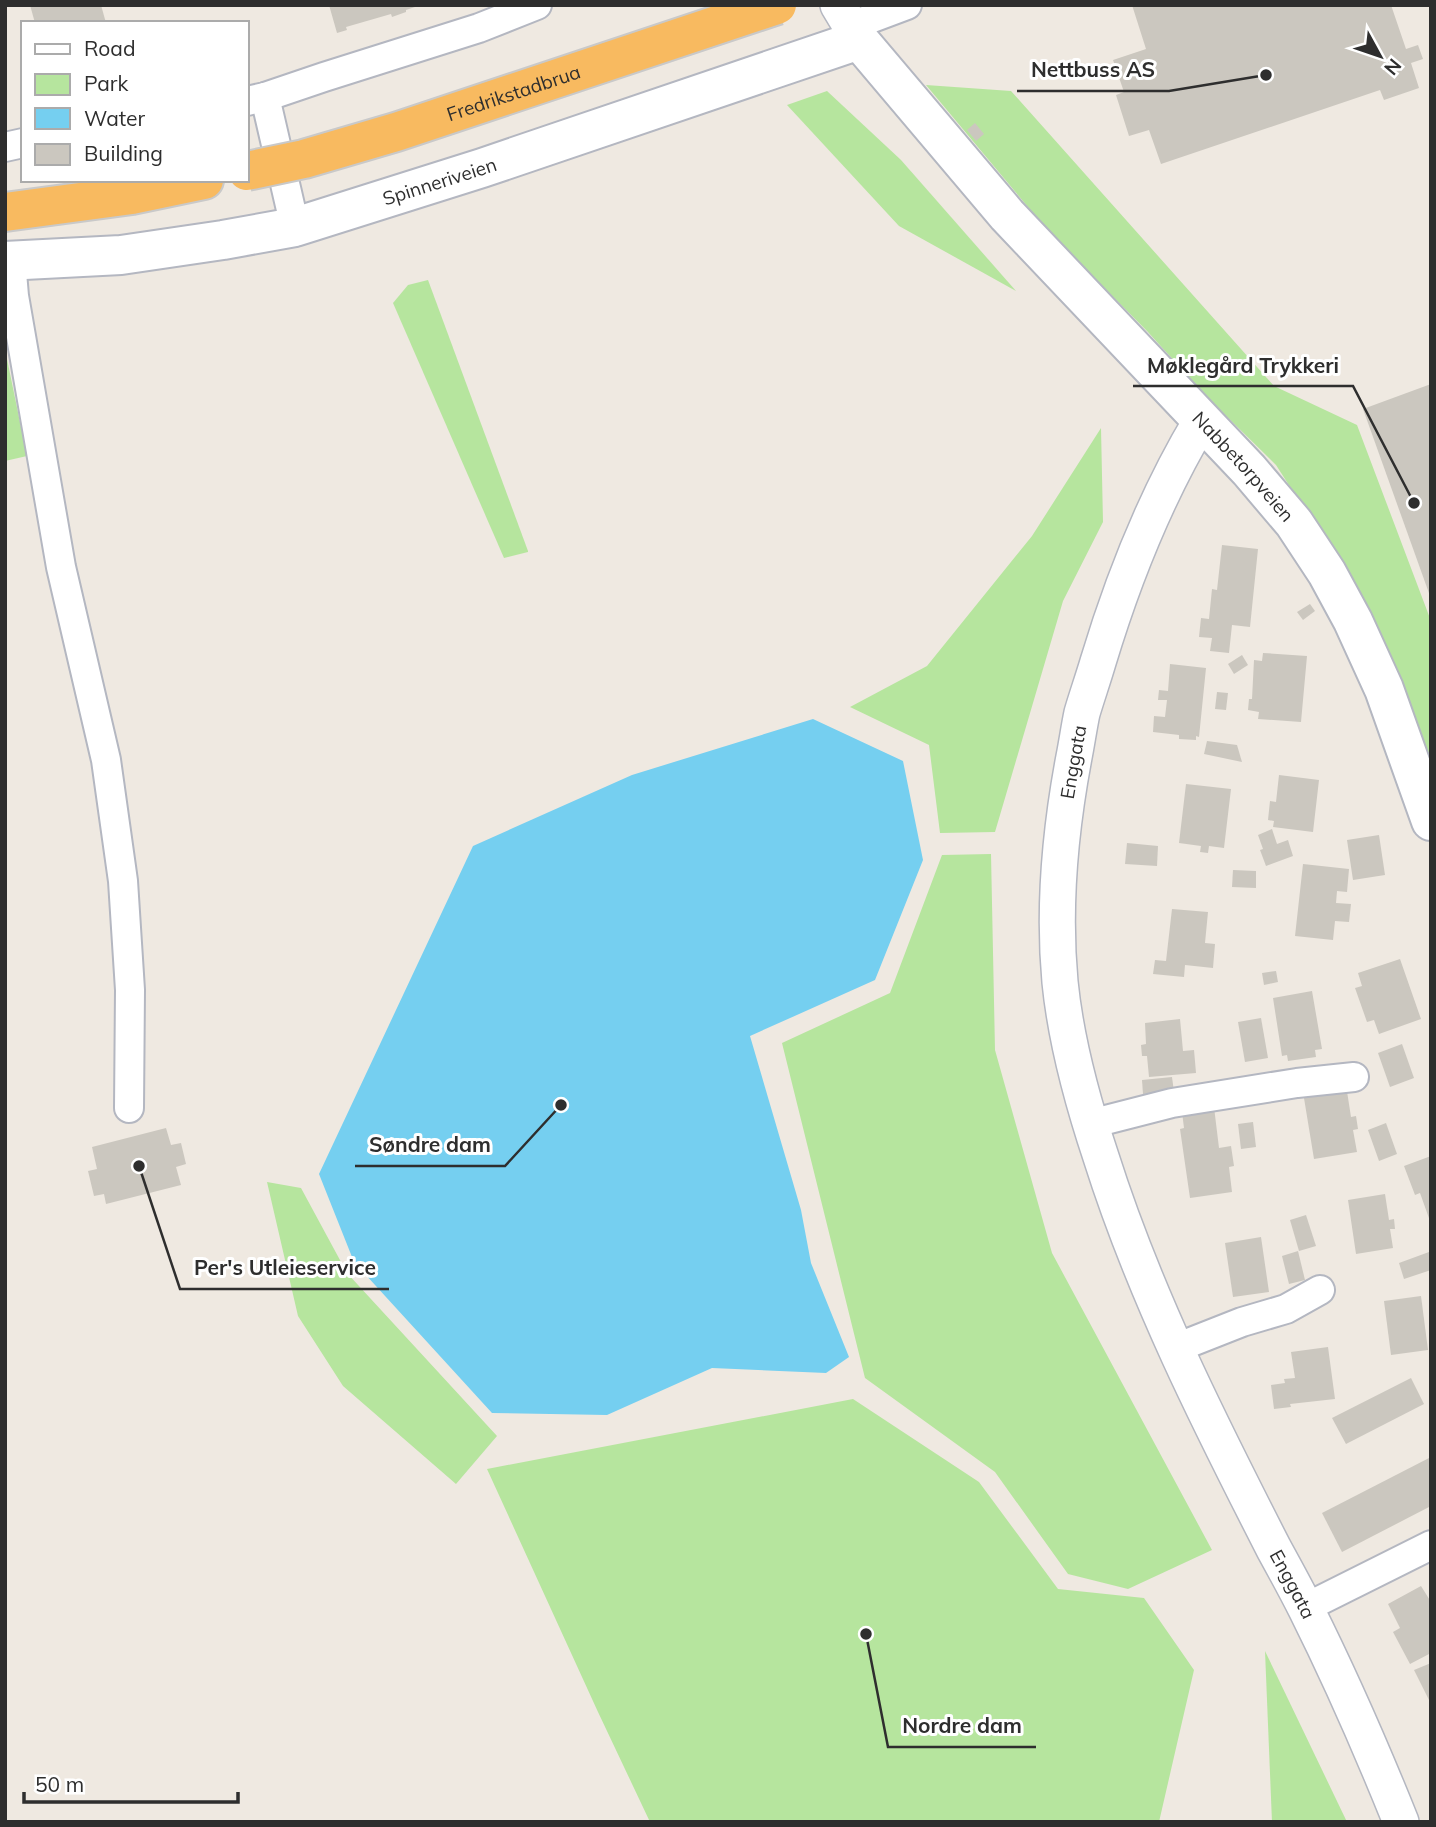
<svg xmlns="http://www.w3.org/2000/svg" width="1436" height="1827" font-family="Mulish,sans-serif">
<rect width="100%" height="100%" fill="#efe9e1"/>
<g fill="#b6e59e">
<path d="M 926,85 L 1011,91 L 1274,386 L 1357,425 L 1431,621 L 1431,783 L 1330,549 L 1276,465 L 1207,397 L 1147,331 L 1048,231 Z"/>
<path d="M 827,91 L 901,160 L 1016,291 L 899,226 L 787,105 Z"/>
<path d="M 428,280 L 528,551 L 528,552 L 504,558 L 393,303 L 408,285 Z"/>
<path d="M 5,359 L 7,359 L 27,456 L 5,461 Z"/>
<path d="M 1101,428 L 1103,522 L 1063,601 L 995,832 L 940,833 L 929,745 L 850,707 L 927,666 L 1032,536 Z"/>
<path d="M 991,854 L 995,1050 L 1052,1253 L 1212,1550 L 1128,1589 L 1068,1574 L 995,1472 L 865,1378 L 782,1043 L 890,993 L 942,855 Z"/>
<path d="M 267,1182 L 301,1188 L 347,1273 L 497,1436 L 456,1484 L 343,1386 L 298,1316 Z"/>
<path d="M 853,1399 L 979,1482 L 1058,1589 L 1144,1598 L 1194,1670 L 1159,1822 L 650,1822 L 598,1712 L 487,1469 Z"/>
<path d="M 1265,1651 L 1347,1822 L 1272,1822 Z"/>
</g>
<path fill="#75cff0" d="M 813,719 L 903,761 L 923,860 L 875,980 L 750,1036 L 801,1210 L 811,1263 L 849,1357 L 826,1373 L 712,1368 L 607,1415 L 492,1413 L 354,1262 L 319,1174 L 473,846 L 632,775 Z"/>
<g fill="#cbc7bf">
<path d="M 30,5 L 101,5 L 106,23 L 35,23 Z"/>
<path d="M 329,5 L 418,5 L 418,6 L 406,10 L 406,12 L 392,17 L 391,14 L 346,27 L 347,30 L 337,33 Z"/>
<path d="M 1132,5 L 1391,5 L 1406,49 L 1418,45 L 1423,59 L 1411,63 L 1419,88 L 1384,100 L 1380,90 L 1161,164 L 1149,130 L 1129,136 L 1116,95 L 1124,92 L 1113,60 L 1146,49 Z"/>
<path d="M 975,123 L 984,134 L 976,141 L 967,130 Z"/>
<path d="M 1431,384 L 1431,596 L 1430,596 L 1363,409 Z"/>
<path d="M 1222,545 L 1258,549 L 1250,627 L 1232,625 L 1229,653 L 1210,651 L 1212,638 L 1199,637 L 1201,618 L 1209,619 L 1212,589 L 1217,590 Z"/>
<path d="M 1310,604 L 1315,611 L 1303,620 L 1297,612 Z"/>
<path d="M 1263,653 L 1307,656 L 1301,722 L 1258,719 L 1259,712 L 1248,710 L 1249,699 L 1252,699 L 1254,660 L 1262,661 Z"/>
<path d="M 1242,655 L 1248,665 L 1234,674 L 1228,664 Z"/>
<path d="M 1170,664 L 1206,668 L 1199,737 L 1196,736 L 1196,740 L 1179,739 L 1179,735 L 1153,732 L 1154,716 L 1165,717 L 1167,700 L 1158,700 L 1159,690 L 1168,691 Z"/>
<path d="M 1217,692 L 1228,693 L 1226,710 L 1215,709 Z"/>
<path d="M 1207,741 L 1237,745 L 1242,762 L 1204,754 Z"/>
<path d="M 1279,775 L 1319,780 L 1313,832 L 1273,827 L 1274,821 L 1268,820 L 1270,801 L 1276,802 Z"/>
<path d="M 1186,784 L 1231,789 L 1224,848 L 1209,846 L 1208,853 L 1200,852 L 1201,846 L 1179,843 Z"/>
<path d="M 1272,829 L 1277,844 L 1288,840 L 1293,856 L 1266,866 L 1260,850 L 1263,849 L 1258,835 Z"/>
<path d="M 1379,835 L 1385,875 L 1353,880 L 1347,840 Z"/>
<path d="M 1127,843 L 1158,846 L 1157,866 L 1125,864 Z"/>
<path d="M 1303,864 L 1349,869 L 1347,892 L 1337,891 L 1336,903 L 1351,904 L 1349,922 L 1335,921 L 1333,940 L 1295,936 Z"/>
<path d="M 1233,870 L 1256,871 L 1256,888 L 1232,887 Z"/>
<path d="M 1172,909 L 1208,912 L 1205,943 L 1215,944 L 1213,968 L 1185,965 L 1184,977 L 1153,974 L 1155,960 L 1166,961 Z"/>
<path d="M 1400,959 L 1421,1019 L 1379,1034 L 1374,1020 L 1367,1022 L 1355,988 L 1362,986 L 1358,973 Z"/>
<path d="M 1276,971 L 1278,982 L 1264,985 L 1262,973 Z"/>
<path d="M 1312,991 L 1322,1049 L 1315,1050 L 1316,1057 L 1288,1061 L 1287,1055 L 1282,1056 L 1273,998 Z"/>
<path d="M 1261,1018 L 1268,1058 L 1245,1062 L 1238,1022 Z"/>
<path d="M 1180,1019 L 1183,1051 L 1194,1050 L 1196,1073 L 1149,1077 L 1147,1056 L 1142,1056 L 1141,1045 L 1146,1044 L 1145,1023 Z"/>
<path d="M 1402,1044 L 1414,1078 L 1390,1087 L 1378,1053 Z"/>
<path d="M 1172,1077 L 1174,1092 L 1143,1094 L 1142,1080 Z"/>
<path d="M 1346,1085 L 1351,1117 L 1356,1116 L 1358,1129 L 1353,1130 L 1357,1152 L 1314,1159 L 1303,1092 Z"/>
<path d="M 1214,1107 L 1219,1148 L 1231,1146 L 1234,1166 L 1229,1167 L 1232,1192 L 1190,1198 L 1180,1129 L 1184,1128 L 1182,1112 Z"/>
<path d="M 1253,1122 L 1256,1147 L 1241,1149 L 1238,1124 Z"/>
<path d="M 1386,1123 L 1397,1154 L 1379,1161 L 1368,1130 Z"/>
<path d="M 166,1128 L 171,1145 L 181,1143 L 186,1164 L 176,1167 L 181,1185 L 106,1204 L 104,1194 L 94,1196 L 88,1171 L 97,1169 L 92,1147 Z"/>
<path d="M 1431,1156 L 1431,1221 L 1430,1221 L 1420,1193 L 1415,1195 L 1404,1166 Z"/>
<path d="M 1385,1194 L 1389,1220 L 1394,1219 L 1395,1229 L 1390,1229 L 1393,1248 L 1356,1254 L 1348,1200 Z"/>
<path d="M 1306,1215 L 1316,1246 L 1299,1251 L 1290,1220 Z"/>
<path d="M 1261,1237 L 1269,1292 L 1233,1297 L 1225,1243 Z"/>
<path d="M 1298,1251 L 1305,1280 L 1289,1284 L 1282,1256 Z"/>
<path d="M 1429,1252 L 1431,1258 L 1431,1270 L 1404,1279 L 1399,1263 Z"/>
<path d="M 1421,1296 L 1428,1350 L 1391,1355 L 1384,1301 Z"/>
<path d="M 1328,1347 L 1335,1399 L 1290,1404 L 1291,1407 L 1274,1409 L 1271,1385 L 1285,1383 L 1284,1379 L 1295,1378 L 1291,1352 Z"/>
<path d="M 1411,1378 L 1424,1404 L 1346,1444 L 1332,1418 Z"/>
<path d="M 1431,1457 L 1431,1506 L 1342,1552 L 1322,1513 Z"/>
<path d="M 1421,1586 L 1431,1602 L 1431,1653 L 1410,1664 L 1393,1632 L 1400,1628 L 1388,1604 Z"/>
<path d="M 1431,1663 L 1431,1704 L 1414,1670 Z"/>
</g>
<g fill="none" stroke-linecap="round" stroke-linejoin="round">
<g stroke="#b4b7c1" stroke-width="32">
<g id="minor">
<path d="M 851,26 L 907,5"/>
<path d="M 265,97 L 295,227"/>
<path d="M 247,101 L 265,97 L 324,77 L 479,28 L 537,5"/>
<path d="M 5,147 L 23,143"/>
<path d="M 11,261 L 14,296 L 61,567 L 106,760 L 123,881 L 130,990 L 129,1108"/>
<path d="M 1090,1124 L 1172,1103 L 1297,1083 L 1354,1077"/>
<path d="M 1176,1348 L 1242,1322 L 1286,1309 L 1320,1290"/>
<path d="M 1305,1608 L 1431,1545"/>
</g>
</g>
<g stroke="#b4b7c1" stroke-width="38">
<g id="tertiary">
<path d="M 838,5 L 859,40"/>
<path id="s1" d="M 1201,421 C 1156,496 1123,579 1098,662 C 1093,679 1087,696 1082,713 C 1079,727 1077,742 1074,757 C 1060,831 1053,907 1060,982 C 1066,1042 1082,1100 1101,1157 C 1144,1293 1209,1422 1274,1549 C 1285,1569 1296,1589 1306,1609 C 1341,1679 1372,1750 1401,1822"/>
</g>
</g>
<g stroke="#b4b7c1" stroke-width="42">
<g id="secondary">
<path id="s2" d="M 5,261 L 121,255 L 223,240 L 295,227 L 482,168 L 859,40 L 1007,215 L 1249,470 L 1294,523 L 1327,573 L 1353,621 L 1384,689 L 1431,821"/>
</g>
</g>
<g stroke="#c9c9c9" stroke-width="42">
<path id="trunk" d="M 5,212 L 132,195 L 204,180"/>
</g>
<use href="#minor" stroke="#fff" stroke-width="28"/>
<use href="#tertiary" stroke="#fff" stroke-width="35"/>
<use href="#secondary" stroke="#fff" stroke-width="38"/>
<use href="#trunk" stroke="#f8ba60" stroke-width="38"/>
<g stroke="#c9c9c9" stroke-width="42" stroke-linecap="butt">
<g id="trunk-bridge">
<path id="s3" d="M 247,171 L 304,159 L 396,132 L 777,5"/>
</g>
</g>
<use href="#trunk-bridge" stroke="#f8ba60" stroke-width="38"/>
</g>
<g text-anchor="middle" dominant-baseline="central" stroke-width="6" stroke-linejoin="round" paint-order="stroke">
<g font-size="19" fill="#2e2e2e" stroke="#fff">
<text stroke="none"><textPath href="#s3" startOffset="278">Fredrikstadbrua</textPath></text>
<text stroke="none"><textPath href="#s2" startOffset="444">Spinneriveien</textPath></text>
<text stroke="none"><textPath href="#s2" startOffset="1461">Nabbetorpveien</textPath></text>
<text transform="translate(1073 762) rotate(-80)">Enggata</text>
<text stroke="none"><textPath href="#s1" startOffset="1236">Enggata</textPath></text>
</g>
</g>
<path fill="none" stroke="#2e2e2e" stroke-width="2.5" d="M1266 75L1169 91H1017M1414 503L1353 386H1133M561 1105L505 1166H355M139 1166L180 1289H389M866 1634L888 1747H1036"/>
<g fill="#2e2e2e" stroke="#fff" stroke-width="2.5">
<circle cx="1266" cy="75" r="7"/>
<circle cx="1414" cy="503" r="7"/>
<circle cx="561" cy="1105" r="7"/>
<circle cx="139" cy="1166" r="7"/>
<circle cx="866" cy="1634" r="7"/>
</g>
<g font-size="21" text-anchor="middle" font-weight="bold" fill="#2e2e2e" stroke="#fff" stroke-width="6" stroke-linejoin="round" paint-order="stroke">
<text x="1093" y="77">Nettbuss AS</text>
<text x="1243" y="373">Møklegård Trykkeri</text>
<text x="430" y="1152">Søndre dam</text>
<text x="285" y="1275">Per's Utleieservice</text>
<text x="962" y="1733">Nordre dam</text>
</g>
<rect width="1436" height="1827" fill="none" stroke="#2e2e2e" stroke-width="14"/>
<rect x="21" y="21" width="228" height="161" fill="#ffffff" stroke="#ababab" stroke-width="2"/>
<rect x="35" y="44" width="35" height="10" fill="#ffffff" stroke="#ababab" stroke-width="2"/>
<text x="84" y="56" font-size="21" fill="#2e2e2e">Road</text>
<rect x="35" y="74" width="35" height="21" fill="#b6e59e" stroke="#ababab" stroke-width="2"/>
<text x="84" y="91" font-size="21" fill="#2e2e2e">Park</text>
<rect x="35" y="108" width="35" height="21" fill="#75cff0" stroke="#ababab" stroke-width="2"/>
<text x="84" y="126" font-size="21" fill="#2e2e2e">Water</text>
<rect x="35" y="144" width="35" height="21" fill="#cbc7bf" stroke="#ababab" stroke-width="2"/>
<text x="84" y="161" font-size="21" fill="#2e2e2e">Building</text>
<g transform="translate(1380 56) rotate(130)" stroke="#ffffff" stroke-width="5" paint-order="stroke">
<path d="M0-5L12 26L0 18L-12 26Z" fill="#2e2e2e"/>
<text y="-10" font-size="19" font-weight="bold" text-anchor="middle" fill="#2e2e2e">N</text>
</g>
<path d="M24 1792v10h214v-10" fill="none" stroke="#2e2e2e" stroke-width="3.5"/>
<text x="35" y="1792" font-size="21" fill="#2e2e2e" stroke="#ffffff" stroke-width="5" paint-order="stroke">50 m</text>
</svg>
